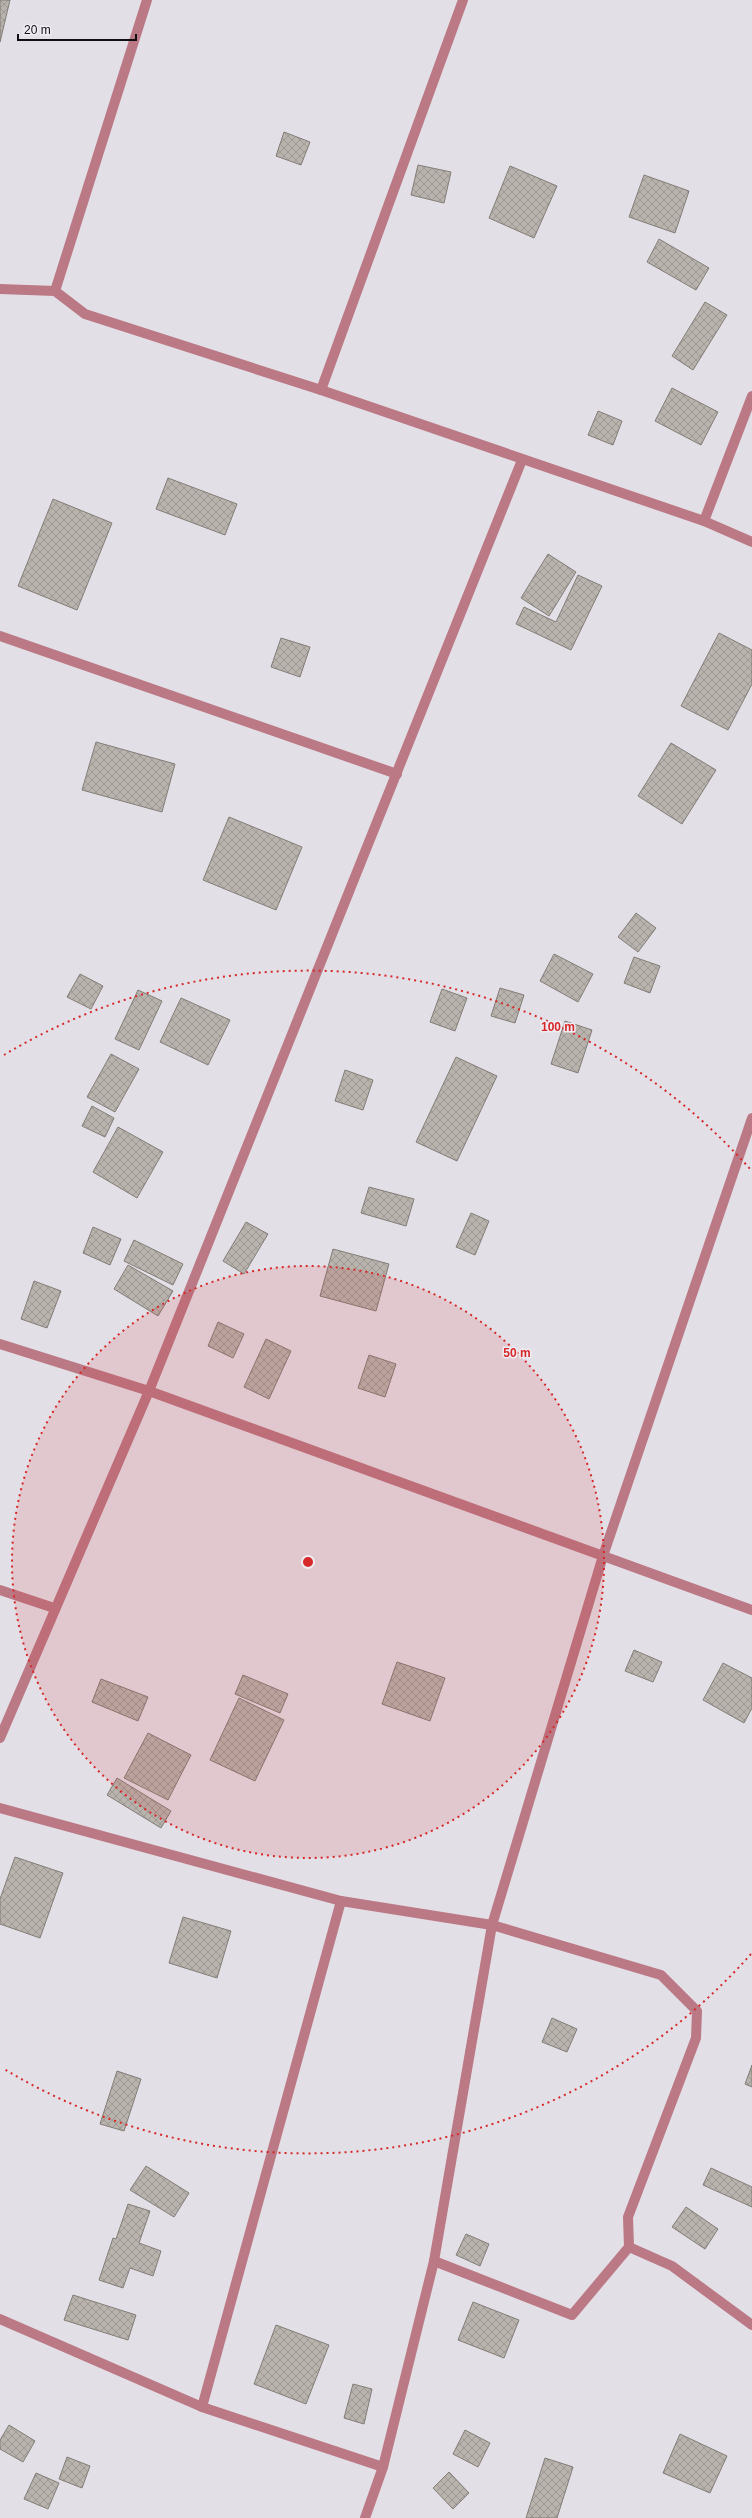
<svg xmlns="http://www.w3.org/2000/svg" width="752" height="2518" font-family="Arial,sans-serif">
<defs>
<pattern id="building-cross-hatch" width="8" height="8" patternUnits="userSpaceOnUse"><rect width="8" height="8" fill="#b9b3ad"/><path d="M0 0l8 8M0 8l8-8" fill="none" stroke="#9e9994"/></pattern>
</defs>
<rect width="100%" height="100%" fill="#e3dfe6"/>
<g fill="url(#building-cross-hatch)" stroke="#827d77">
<path d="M 0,0 L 10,0 L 0,42 Z"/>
<path d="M 284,132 L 310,142 L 301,165 L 276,156 Z"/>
<path d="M 418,165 L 451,172 L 444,203 L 411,195 Z"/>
<path d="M 510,166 L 557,186 L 534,238 L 489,218 Z"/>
<path d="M 644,175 L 689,191 L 675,233 L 629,217 Z"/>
<path d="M 659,239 L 709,268 L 696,290 L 647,262 Z"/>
<path d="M 705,302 L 727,315 L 693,370 L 672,356 Z"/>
<path d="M 672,388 L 718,412 L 701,445 L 655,421 Z"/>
<path d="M 598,411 L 622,421 L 613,445 L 588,435 Z"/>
<path d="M 168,478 L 237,504 L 225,535 L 156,509 Z"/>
<path d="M 53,499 L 112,523 L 77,610 L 18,586 Z"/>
<path d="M 548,554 L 576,572 L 549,616 L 521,598 Z"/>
<path d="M 578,575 L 602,586 L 571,650 L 516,624 L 524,607 L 556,622 Z"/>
<path d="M 719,633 L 752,650 L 752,684 L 728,730 L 681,706 Z"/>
<path d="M 281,638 L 310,647 L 300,677 L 271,667 Z"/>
<path d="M 96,742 L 175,764 L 162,812 L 82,790 Z"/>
<path d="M 671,743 L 716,770 L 682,824 L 638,796 Z"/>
<path d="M 229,817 L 302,847 L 276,910 L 203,880 Z"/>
<path d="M 636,913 L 656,928 L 638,952 L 618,937 Z"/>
<path d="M 554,954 L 593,974 L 578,1002 L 540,981 Z"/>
<path d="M 634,957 L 660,966 L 650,993 L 624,983 Z"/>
<path d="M 80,974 L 103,986 L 91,1009 L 67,997 Z"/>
<path d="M 500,988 L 524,995 L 515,1023 L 491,1016 Z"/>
<path d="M 442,989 L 467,998 L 455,1031 L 430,1022 Z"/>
<path d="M 138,990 L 162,1001 L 139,1050 L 115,1039 Z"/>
<path d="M 181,998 L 230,1020 L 208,1065 L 160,1042 Z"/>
<path d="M 565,1021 L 592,1030 L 578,1073 L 551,1064 Z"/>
<path d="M 111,1054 L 139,1069 L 115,1112 L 87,1097 Z"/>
<path d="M 456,1057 L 497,1076 L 457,1161 L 416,1142 Z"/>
<path d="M 345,1070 L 373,1080 L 363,1110 L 335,1101 Z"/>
<path d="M 92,1106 L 114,1118 L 105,1137 L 82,1126 Z"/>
<path d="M 118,1127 L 163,1152 L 137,1198 L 93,1172 Z"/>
<path d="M 369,1187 L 414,1199 L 406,1226 L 361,1213 Z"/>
<path d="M 471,1213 L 489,1221 L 475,1255 L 456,1247 Z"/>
<path d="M 246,1222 L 268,1234 L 244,1274 L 223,1261 Z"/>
<path d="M 93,1227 L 121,1239 L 110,1265 L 83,1253 Z"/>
<path d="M 134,1240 L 183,1264 L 173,1285 L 124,1261 Z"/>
<path d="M 333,1249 L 389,1264 L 376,1311 L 320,1296 Z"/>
<path d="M 128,1265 L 173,1291 L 158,1316 L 114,1289 Z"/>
<path d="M 34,1281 L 61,1291 L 47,1328 L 21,1319 Z"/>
<path d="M 218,1322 L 244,1334 L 233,1358 L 208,1346 Z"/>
<path d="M 266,1339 L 291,1351 L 269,1399 L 244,1387 Z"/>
<path d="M 369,1355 L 396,1364 L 385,1397 L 358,1388 Z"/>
<path d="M 634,1650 L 662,1662 L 653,1682 L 625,1671 Z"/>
<path d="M 397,1662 L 445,1678 L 430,1721 L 382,1704 Z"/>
<path d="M 723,1663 L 752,1678 L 752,1708 L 744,1723 L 703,1700 Z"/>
<path d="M 243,1675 L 288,1694 L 280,1713 L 235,1694 Z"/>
<path d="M 101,1679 L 148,1697 L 138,1721 L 92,1702 Z"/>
<path d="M 239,1698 L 284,1720 L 255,1781 L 210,1760 Z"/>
<path d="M 148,1733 L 191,1755 L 168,1800 L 124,1778 Z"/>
<path d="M 117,1778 L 171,1811 L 161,1828 L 107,1795 Z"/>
<path d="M 15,1857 L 63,1873 L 40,1938 L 0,1924 L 0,1899 Z"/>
<path d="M 183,1917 L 231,1931 L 217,1978 L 169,1963 Z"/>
<path d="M 552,2018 L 577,2029 L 567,2052 L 542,2042 Z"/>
<path d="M 752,2065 L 752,2087 L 745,2084 Z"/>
<path d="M 117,2071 L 141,2079 L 124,2131 L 100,2124 Z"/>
<path d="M 146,2166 L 189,2193 L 174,2217 L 130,2190 Z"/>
<path d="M 711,2168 L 752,2187 L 752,2207 L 703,2185 Z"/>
<path d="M 128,2204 L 150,2211 L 139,2243 L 161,2251 L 153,2276 L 130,2268 L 123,2288 L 99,2280 L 113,2238 L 116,2239 Z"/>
<path d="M 686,2207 L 718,2229 L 705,2249 L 672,2227 Z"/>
<path d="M 466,2234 L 489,2244 L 480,2266 L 456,2255 Z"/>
<path d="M 73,2295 L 136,2315 L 128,2340 L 64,2320 Z"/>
<path d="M 473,2302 L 519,2320 L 504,2358 L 458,2340 Z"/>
<path d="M 276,2325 L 329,2345 L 306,2404 L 254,2384 Z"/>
<path d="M 353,2384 L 372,2389 L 364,2424 L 344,2418 Z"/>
<path d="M 9,2425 L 35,2441 L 23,2462 L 0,2449 L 0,2440 Z"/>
<path d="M 465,2430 L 490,2443 L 478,2467 L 453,2454 Z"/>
<path d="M 680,2434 L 727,2456 L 710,2493 L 663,2473 Z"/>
<path d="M 67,2457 L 90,2466 L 82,2488 L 59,2479 Z"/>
<path d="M 545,2458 L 573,2467 L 557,2518 L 526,2518 Z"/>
<path d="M 449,2472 L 469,2493 L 453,2509 L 433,2488 Z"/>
<path d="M 36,2473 L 59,2483 L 48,2509 L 24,2499 Z"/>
</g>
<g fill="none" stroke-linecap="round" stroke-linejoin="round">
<g stroke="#bb7885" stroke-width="10">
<path d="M 0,289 L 55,291 L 85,314 L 321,390 L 704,521 L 752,542"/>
<path d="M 55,291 L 147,0"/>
<path d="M 321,390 L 463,0"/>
<path d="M 704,521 L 752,396"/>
<path d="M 0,636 L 397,774"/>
<path d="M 0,1344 L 149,1391 L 752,1610"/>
<path d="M 0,1590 L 54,1608"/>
<path d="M 0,1738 L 149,1391 L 522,460"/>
<path d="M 0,1808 L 341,1901 L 492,1925 L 661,1975 L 697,2011 L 696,2038 L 628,2217 L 629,2247 L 572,2315 L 434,2261"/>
<path d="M 629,2247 L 672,2266 L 752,2325"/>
<path d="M 0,2319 L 202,2407 L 383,2467"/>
<path d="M 202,2407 L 341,1901"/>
<path d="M 365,2518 L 383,2467 L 434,2261 L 492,1925 L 603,1556 L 752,1118"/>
</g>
</g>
<circle cx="308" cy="1562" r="296" fill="#d62828" fill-opacity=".12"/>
<g fill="none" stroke="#d62828" stroke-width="2" stroke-dasharray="2 4">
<circle cx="308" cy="1562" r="296"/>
<path d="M751 1954A591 591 0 0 1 4 2069M4 1055A591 591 0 0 1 751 1170"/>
</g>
<circle cx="308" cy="1562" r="6" fill="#d62828" stroke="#f0ecf4" stroke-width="2"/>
<g font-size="12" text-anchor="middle" font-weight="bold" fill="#d62828" stroke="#f0ecf4" stroke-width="3" stroke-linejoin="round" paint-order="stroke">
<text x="558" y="1031">100 m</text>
<text x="517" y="1357">50 m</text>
</g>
<path d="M18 34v6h118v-6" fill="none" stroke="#0f0e10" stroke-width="2"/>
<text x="24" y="34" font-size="12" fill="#0f0e10" stroke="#f0ecf4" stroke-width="3" paint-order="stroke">20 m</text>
</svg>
